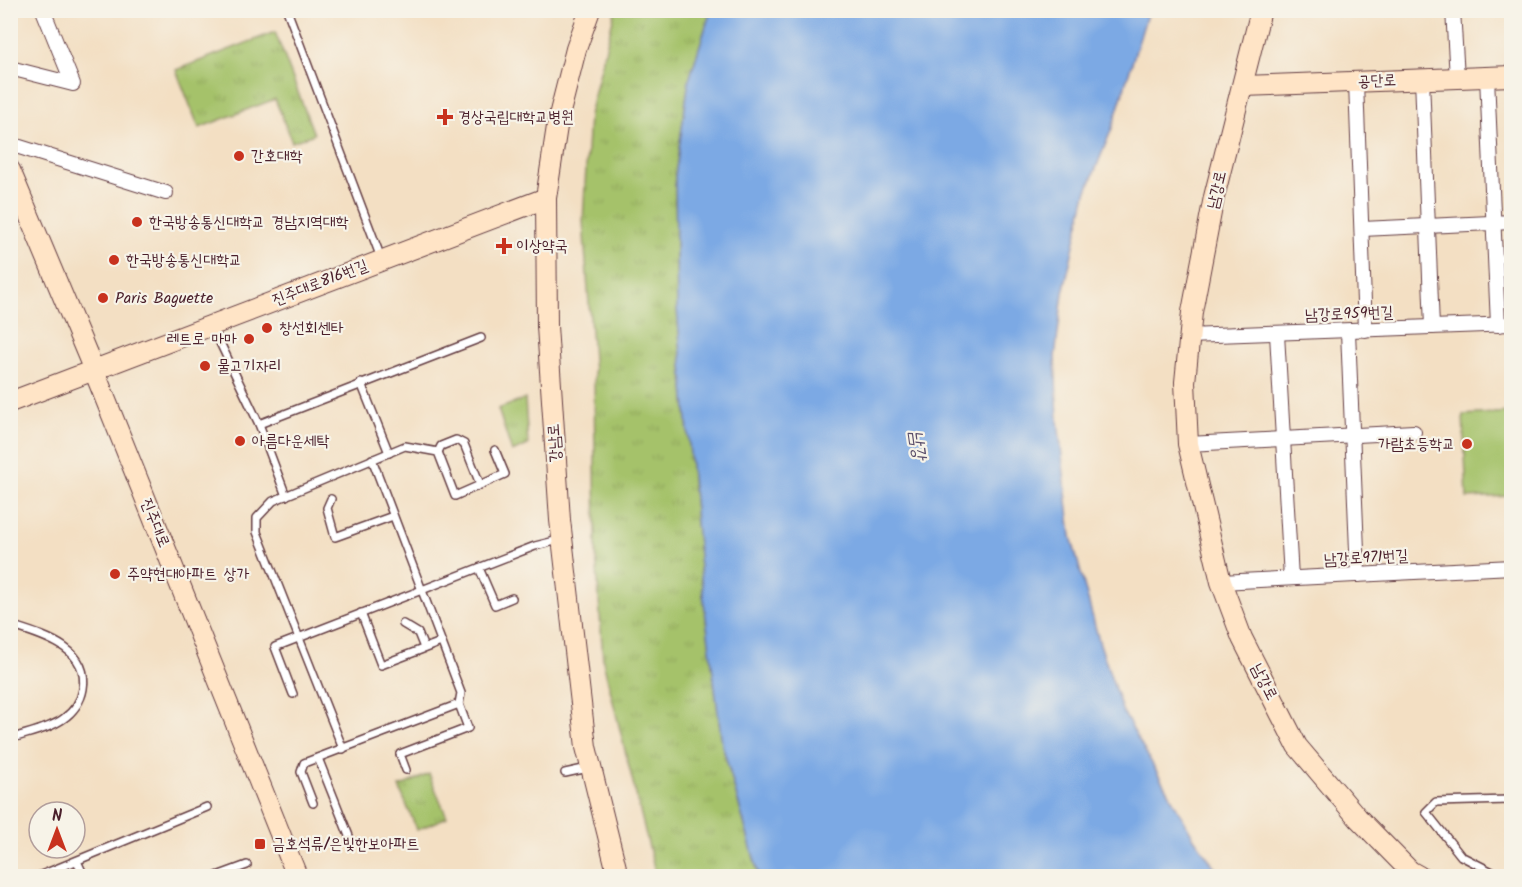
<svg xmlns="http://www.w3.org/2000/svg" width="1522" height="887" font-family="Kalam,'Poor Story',sans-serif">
<defs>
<pattern id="park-tufts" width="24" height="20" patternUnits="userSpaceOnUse" patternTransform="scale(1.5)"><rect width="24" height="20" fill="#a5c26a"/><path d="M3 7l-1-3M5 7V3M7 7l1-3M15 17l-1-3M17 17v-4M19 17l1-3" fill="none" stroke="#90a65c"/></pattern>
</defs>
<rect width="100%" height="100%" fill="#f7f3e8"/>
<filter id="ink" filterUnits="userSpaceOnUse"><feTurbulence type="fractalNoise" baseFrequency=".0167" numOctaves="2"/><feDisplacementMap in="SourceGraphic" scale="12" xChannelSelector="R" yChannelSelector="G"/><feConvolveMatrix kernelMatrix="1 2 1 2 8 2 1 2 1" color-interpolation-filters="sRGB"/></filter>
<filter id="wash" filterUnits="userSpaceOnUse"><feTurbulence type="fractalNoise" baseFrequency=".008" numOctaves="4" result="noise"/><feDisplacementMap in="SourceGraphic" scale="24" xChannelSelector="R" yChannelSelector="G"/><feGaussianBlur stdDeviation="1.35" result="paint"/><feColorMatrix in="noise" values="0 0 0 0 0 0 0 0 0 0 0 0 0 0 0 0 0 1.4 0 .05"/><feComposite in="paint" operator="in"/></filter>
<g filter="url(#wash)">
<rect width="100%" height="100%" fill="#f3dfc3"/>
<path fill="#a5c26a" stroke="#78704a" stroke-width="1.5" d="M 1511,412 L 1511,496 L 1467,498 L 1463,415 Z"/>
<g fill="url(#park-tufts)" stroke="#78704a" stroke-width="1.5">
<path d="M 615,11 L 711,11 L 689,80 L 675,176 L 677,309 L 701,578 L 722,744 L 759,876 L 656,876 L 603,661 L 596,553 L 594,373 L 583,221 L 589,115 Z"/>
<path d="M 275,32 L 314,134 L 292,142 L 275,99 L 199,128 L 176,70 Z"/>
<path d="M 525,399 L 528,445 L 512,452 L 498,409 Z"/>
<path d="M 429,774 L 447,817 L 417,830 L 399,787 Z"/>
</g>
<path fill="#7ba9e4" stroke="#626488" stroke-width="1.5" d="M 711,10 L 1148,11 L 1112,128 L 1086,193 L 1063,293 L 1055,357 L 1058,421 L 1071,536 L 1099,641 L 1122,710 L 1194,838 L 1221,876 L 759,876 L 722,744 L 701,578 L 677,309 L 675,176 L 689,80 Z"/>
</g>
<g filter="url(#ink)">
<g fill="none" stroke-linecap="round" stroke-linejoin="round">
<g stroke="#633c42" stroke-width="10">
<g id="lane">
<path d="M 287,10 L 381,258"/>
<path d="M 212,326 L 259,424 L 286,496"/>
<path d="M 361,383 L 389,453"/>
<path d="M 259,424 L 481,338"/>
<path d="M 438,452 L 441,446 L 456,440 L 464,444 L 480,484"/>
<path d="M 372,459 L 461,693 L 459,704 L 468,728 L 400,754 L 406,770"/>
<path d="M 331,499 L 327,508 L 335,537 L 393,516"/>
<path d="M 479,568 L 495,605 L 512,598"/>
<path d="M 361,613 L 381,665 L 441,642"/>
<path d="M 403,624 L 418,633 L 424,648"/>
<path d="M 10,625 C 41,635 90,647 83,689 C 81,701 73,712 63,719 C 49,729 27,733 10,739"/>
<path d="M 293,694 L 275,647 L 535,546 L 559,540"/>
<path d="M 343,749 L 257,532 L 257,518 L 273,501 L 405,446 L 438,452 L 455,496 L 505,474 L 495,450"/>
<path d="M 318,758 L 349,836"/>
<path d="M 565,773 L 588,768"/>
<path d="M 313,803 L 301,772 L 304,763 L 459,704"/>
<path d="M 77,861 L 84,876"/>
<path d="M 39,876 L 207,807"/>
<path d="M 217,876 L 247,865"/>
<path d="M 1500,876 L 1461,856 L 1426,812 L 1436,802 L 1509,800"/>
</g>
</g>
<g stroke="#633c42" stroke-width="16">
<g id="street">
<path d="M 1453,10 L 1457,78"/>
<path d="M 10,68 L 73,84 L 43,10"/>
<path d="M 1487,77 L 1498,325"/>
<path d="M 1422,79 L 1432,327"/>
<path d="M 1356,82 L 1365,330"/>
<path d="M 10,144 L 166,193"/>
<path d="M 1362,229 L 1512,222"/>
<path d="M 1348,331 L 1358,575"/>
<path d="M 1277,334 L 1291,578"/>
<path d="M 1188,336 L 1512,324"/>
<path d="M 1188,444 L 1414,432"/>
<path d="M 1221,582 L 1512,567"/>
</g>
</g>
<g stroke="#633c42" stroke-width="22">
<g id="secondary">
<path d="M 590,10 L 576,49 L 558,120 L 546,198 L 547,326 L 560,520 L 586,747 L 618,876"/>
<path d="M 1261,10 L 1214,197 L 1192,312 L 1185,382 L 1188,444 L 1221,582 L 1242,638 L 1297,746 L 1358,818 L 1410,871 L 1419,876"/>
<path d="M 1243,86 L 1512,76"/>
<path d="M 10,170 L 93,368 L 297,876"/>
<path d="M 10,402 L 546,198"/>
</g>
</g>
<use href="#lane" stroke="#fff" stroke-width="7"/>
<use href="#street" stroke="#fff" stroke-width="14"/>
<use href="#secondary" stroke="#ffe4c6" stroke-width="20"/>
</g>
</g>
<g fill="#c8321e" stroke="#f7f3e8" stroke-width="2">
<path d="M442 108h6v6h6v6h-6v6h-6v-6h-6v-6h6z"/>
<circle cx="239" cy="156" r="6"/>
<circle cx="137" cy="222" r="6"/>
<path d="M501 237h6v6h6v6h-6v6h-6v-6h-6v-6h6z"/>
<circle cx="114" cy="260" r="6"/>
<circle cx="103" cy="298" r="6"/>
<circle cx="267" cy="328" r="6"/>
<circle cx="249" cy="339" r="6"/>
<circle cx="205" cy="366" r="6"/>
<circle cx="240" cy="441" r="6"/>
<circle cx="1467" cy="444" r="6"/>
<circle cx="115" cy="574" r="6"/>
<rect x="254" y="838" width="12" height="12" rx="3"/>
</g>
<g text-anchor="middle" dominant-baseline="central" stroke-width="4.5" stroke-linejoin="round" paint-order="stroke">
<g font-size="16" fill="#4a1f2b" stroke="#f7f3e8">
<text transform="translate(1377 81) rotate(-2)">공단로</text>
<text transform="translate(1217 190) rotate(-77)">남강로</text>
<text transform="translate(320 283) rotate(-21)">진주대로816번길</text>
<text transform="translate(1349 314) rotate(-2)">남강로959번길</text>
<text transform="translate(555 443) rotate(-94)">강남로</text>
<text transform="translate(155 523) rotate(68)">진주대로</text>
<text transform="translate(1366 558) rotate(-3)">남강로971번길</text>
<text transform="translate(1264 682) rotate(63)">남강로</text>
</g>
<g font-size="16" fill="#4a1f2b" stroke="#f7f3e8" text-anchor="start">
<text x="458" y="117">경상국립대학교병원</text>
<text x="251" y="156">간호대학</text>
<text x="149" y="222">한국방송통신대학교 경남지역대학</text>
<text x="516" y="246">이상약국</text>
<text x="126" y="260">한국방송통신대학교</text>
<text x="115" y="298">Paris Baguette</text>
<text x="279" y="328">창선회센타</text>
<text x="237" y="339" text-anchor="end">레트로 마마</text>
<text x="217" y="366">물고기자리</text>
<text x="252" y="441">아름다운세탁</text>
<text x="1455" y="444" text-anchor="end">가람초등학교</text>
<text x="127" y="574">주약현대아파트 상가</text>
<text x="272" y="844">금호석류/은빛한보아파트</text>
</g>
<g font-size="18" font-style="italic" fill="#5b4f6c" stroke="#f7f3e8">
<text transform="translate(917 445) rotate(82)">남강</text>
</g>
</g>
<rect width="1522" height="887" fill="none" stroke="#f7f3e8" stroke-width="36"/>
<g transform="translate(57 830)"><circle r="28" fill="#f7f3e8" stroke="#b29e9c" stroke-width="1.5"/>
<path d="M0-4.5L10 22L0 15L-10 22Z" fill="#c8321e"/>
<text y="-9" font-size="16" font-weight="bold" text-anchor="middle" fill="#4a1f2b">N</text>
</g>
</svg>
